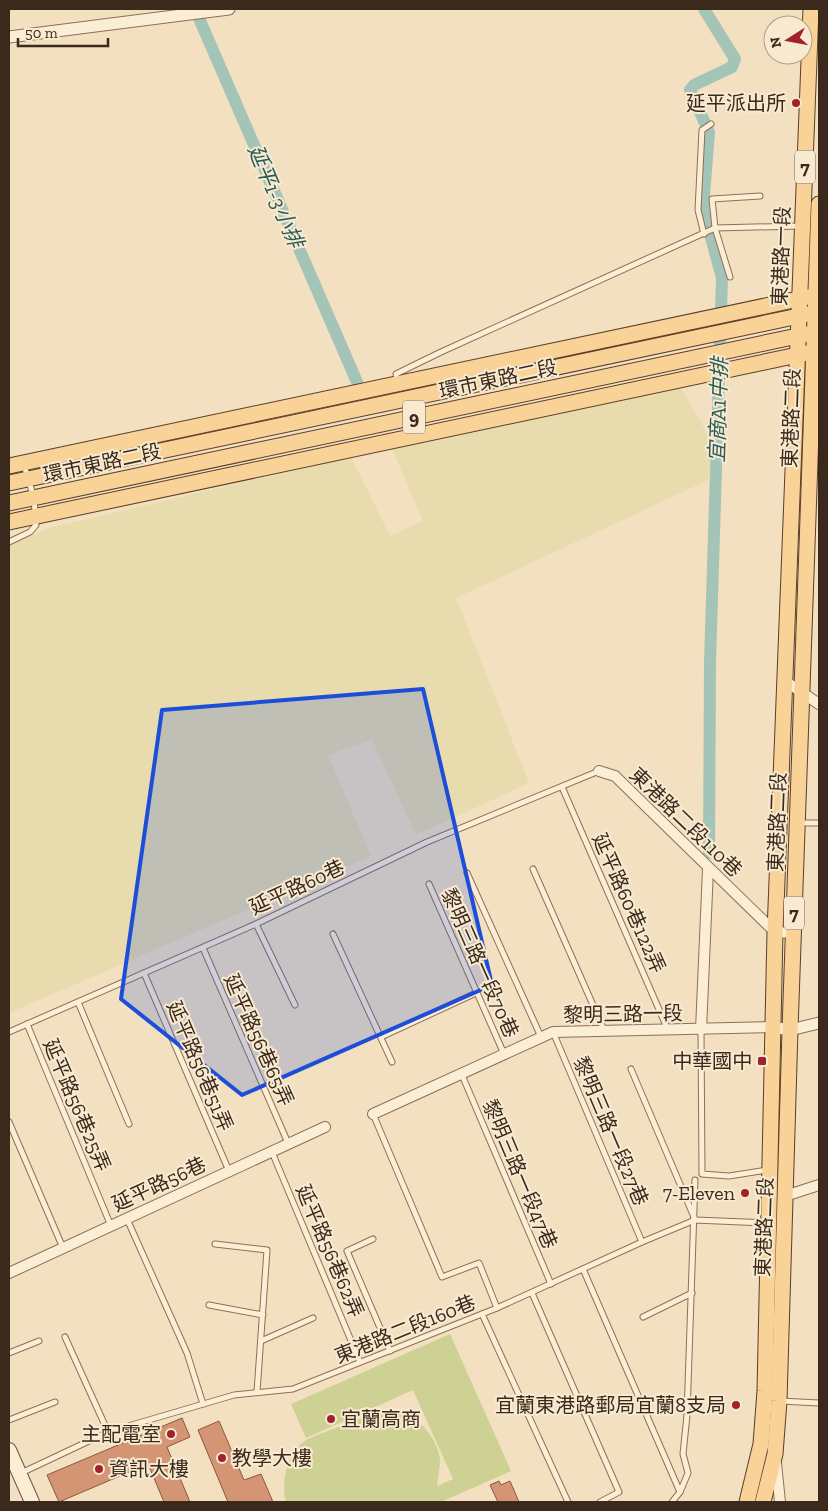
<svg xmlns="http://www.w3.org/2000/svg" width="828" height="1511" font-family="'Zilla Slab','Noto Sans TC',serif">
<rect width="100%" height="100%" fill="#f2e0c1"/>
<path fill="#e8dbae" d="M 679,385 L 714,445 L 708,480 L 456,598 L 529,783 L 416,835 L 372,740 L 328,755 L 371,856 L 9,1013 L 9,545 L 49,528 L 351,457 L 390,536 L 423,521 L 392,449 Z"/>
<path fill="#ced194" d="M 450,1334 L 511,1471 L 441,1502 L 286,1502 C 281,1482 286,1461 300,1445 C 307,1437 327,1432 338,1427 C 367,1415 405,1401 428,1432 C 434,1440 439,1449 440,1460 C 440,1468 438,1478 437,1486 L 453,1479 L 413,1390 L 306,1438 L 291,1404 Z"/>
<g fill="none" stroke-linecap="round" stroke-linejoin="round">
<g stroke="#a4c4b8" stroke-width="12">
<path d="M 195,9 L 357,382"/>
<path d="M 704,9 L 735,59 L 732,67 L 694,85 L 690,90 L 709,132 L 703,208 L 722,278 L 710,662 L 709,853"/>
</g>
</g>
<g fill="#d39574" stroke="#8e563b">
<path d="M 182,1418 L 190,1437 L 167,1447 L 190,1502 L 164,1502 L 148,1464 L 59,1502 L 47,1475 Z"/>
<path d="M 219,1421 L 244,1480 L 261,1474 L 273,1502 L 228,1502 L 198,1430 Z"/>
<path d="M 499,1481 L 501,1485 L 510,1481 L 519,1502 L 498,1502 L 490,1485 Z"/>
</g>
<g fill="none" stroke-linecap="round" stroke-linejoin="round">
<g stroke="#8d7057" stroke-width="7">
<g id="service">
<path d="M 760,196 L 712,199 L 715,228 L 800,226"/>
<path d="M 704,234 L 698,210 L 702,130 L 711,124"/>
<path d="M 397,381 L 396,374 L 441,352 L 715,228 L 730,277"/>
<path d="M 9,542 L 30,532 L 36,525 L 34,498 L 24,465"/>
<path d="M 562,787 L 668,1030"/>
<path d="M 800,823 L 819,823"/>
<path d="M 533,869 L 604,1030"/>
<path d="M 467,873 L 541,1037"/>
<path d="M 429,884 L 504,1054"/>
<path d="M 256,924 L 295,1005"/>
<path d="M 333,934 L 392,1062"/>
<path d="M 203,948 L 288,1143"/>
<path d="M 144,973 L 229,1171"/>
<path d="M 78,1002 L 129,1124"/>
<path d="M 27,1024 L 111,1226"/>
<path d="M 701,1030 L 702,1174 L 729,1176 L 767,1170"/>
<path d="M 9,1032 L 256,924 L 427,842 L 599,771"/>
<path d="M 553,1032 L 642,1242"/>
<path d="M 381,1037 L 476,993"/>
<path d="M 631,1069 L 694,1217"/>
<path d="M 462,1075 L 551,1284"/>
<path d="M 373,1114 L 442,1277 L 479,1263 L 497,1308"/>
<path d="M 9,1122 L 63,1248"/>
<path d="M 272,1152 L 360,1362"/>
<path d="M 127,1219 L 187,1353 L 203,1404"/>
<path d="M 373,1239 L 347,1251 L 390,1351"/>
<path d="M 215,1244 L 267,1250 L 257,1392"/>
<path d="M 583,1269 L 680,1492"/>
<path d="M 532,1293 L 619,1492 L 600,1502"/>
<path d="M 209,1305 L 263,1315"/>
<path d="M 482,1314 L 568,1502"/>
<path d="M 643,1317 L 692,1293"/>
<path d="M 65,1337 L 108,1432"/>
<path d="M 261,1341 L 313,1318"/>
<path d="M 9,1353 L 39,1341"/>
<path d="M 780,1401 L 819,1403"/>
<path d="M 9,1420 L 55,1402"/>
<path d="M 19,1474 L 108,1432 L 234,1395 L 293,1389 L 497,1308 L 642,1242 L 695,1220 L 767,1223"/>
<path d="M 672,1502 L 680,1492 L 688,1473 L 683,1454 L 687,1415 L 695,1180"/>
</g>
</g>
<g stroke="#8d7057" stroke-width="12">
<g id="minor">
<path d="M 785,681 L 819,704"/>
<path d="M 599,771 L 615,776 L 775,932 L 794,933"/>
<path d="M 701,1030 L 708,869"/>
<path d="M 373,1114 L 553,1032 L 772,1027"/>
<path d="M 785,1196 L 819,1185"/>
<path d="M 9,1273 L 325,1127"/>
<path d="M 776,1463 L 780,1502"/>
</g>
</g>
<g stroke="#8d7057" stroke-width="13">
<g id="tertiary">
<path d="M 9,37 L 229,9"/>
<path d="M 772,1027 L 790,1030 L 819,1023"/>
</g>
</g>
<g stroke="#6f513a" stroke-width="16">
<path id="secondary" d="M 9,1450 L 32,1502"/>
</g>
<g stroke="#5a3e2c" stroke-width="17">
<g id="primary">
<path d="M 9,466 L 808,297"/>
<path d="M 9,483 L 808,314"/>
<path d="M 9,503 L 807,334"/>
<path d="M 9,522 L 807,353"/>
<path d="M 747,1502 L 761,1444 L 765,1391 L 775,932 L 811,9"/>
<path d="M 763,1502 L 775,1454 L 779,1401 L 790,1030 L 819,204"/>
</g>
</g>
<use href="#service" stroke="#fcedd5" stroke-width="5"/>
<use href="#minor" stroke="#fcedd5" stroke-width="10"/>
<use href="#tertiary" stroke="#fcedd5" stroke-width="11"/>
<use href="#secondary" stroke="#fcedd5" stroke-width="14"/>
<use href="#primary" stroke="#f8d296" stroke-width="15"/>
</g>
<path fill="#1d4ed8" fill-opacity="0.2" stroke="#1d4ed8" stroke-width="4" stroke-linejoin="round" d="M 423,689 L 492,985 L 242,1095 L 121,999 L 162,710 Z"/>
<g fill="#a1222b" stroke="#f8ead1" stroke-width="2">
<circle cx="796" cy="103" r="5"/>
<rect x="757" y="1056" width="10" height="10" rx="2.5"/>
<circle cx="745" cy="1193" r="5"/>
<circle cx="736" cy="1405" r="5"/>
<circle cx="331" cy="1419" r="5"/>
<circle cx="171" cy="1434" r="5"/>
<circle cx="222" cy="1458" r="5"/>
<circle cx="99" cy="1469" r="5"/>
</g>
<g text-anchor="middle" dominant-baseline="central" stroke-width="4" stroke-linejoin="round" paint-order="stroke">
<g fill="#f8ead1" stroke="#746352" stroke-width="1">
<rect x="795" y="150.5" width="20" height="33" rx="4"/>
<rect x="403" y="400.5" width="22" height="33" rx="4"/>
<rect x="784" y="896.5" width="20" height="33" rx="4"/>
</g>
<g font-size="19" font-weight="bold" fill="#3b291c">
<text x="805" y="167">7</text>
<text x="414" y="417">9</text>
<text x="794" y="913">7</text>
</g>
<g font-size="20" fill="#3b291c" stroke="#f8ead1" text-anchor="end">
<text x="786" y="103">延平派出所</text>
<text x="752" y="1061">中華國中</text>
<text x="735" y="1193">7-Eleven</text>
<text x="726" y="1405">宜蘭東港路郵局宜蘭8支局</text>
<text x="341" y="1419" text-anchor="start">宜蘭高商</text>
<text x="161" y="1434">主配電室</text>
<text x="232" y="1458" text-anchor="start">教學大樓</text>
<text x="109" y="1469" text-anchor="start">資訊大樓</text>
</g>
<g font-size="20" fill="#3b291c" stroke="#f8ead1">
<text transform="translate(781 256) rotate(-88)">東港路一段</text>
<text transform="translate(498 379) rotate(-12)">環市東路二段</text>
<text transform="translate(791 418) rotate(-88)">東港路二段</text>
<text transform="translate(102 463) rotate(-12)">環市東路二段</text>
<text transform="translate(686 822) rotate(44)">東港路二段110巷</text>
<text transform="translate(777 822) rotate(-88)">東港路二段</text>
<text transform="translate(297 887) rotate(-25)">延平路60巷</text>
<text transform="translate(629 903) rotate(66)">延平路60巷122弄</text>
<text transform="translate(480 963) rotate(66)">黎明三路一段70巷</text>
<text transform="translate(623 1014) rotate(-1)">黎明三路一段</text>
<text transform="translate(259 1040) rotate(66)">延平路56巷65弄</text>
<text transform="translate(200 1066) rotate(67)">延平路56巷51弄</text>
<text transform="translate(77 1105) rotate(67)">延平路56巷25弄</text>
<text transform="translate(611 1131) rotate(67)">黎明三路一段27巷</text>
<text transform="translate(520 1174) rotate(67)">黎明三路一段47巷</text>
<text transform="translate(159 1184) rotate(-25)">延平路56巷</text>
<text transform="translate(764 1227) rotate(-88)">東港路二段</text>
<text transform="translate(330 1251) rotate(67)">延平路56巷62弄</text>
<text transform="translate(405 1329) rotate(-22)">東港路二段160巷</text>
</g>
<g font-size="21" font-style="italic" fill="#2a5c56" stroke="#f8ead1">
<text transform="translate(276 196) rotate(67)">延平1-3小排</text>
<text transform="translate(718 410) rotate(-88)">宜商A1中排</text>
</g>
</g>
<rect width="828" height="1511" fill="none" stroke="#3b291c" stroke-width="20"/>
<g transform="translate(788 40) rotate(259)"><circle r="24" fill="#f8ead1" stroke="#ac9d89"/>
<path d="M0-4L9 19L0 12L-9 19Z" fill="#a1222b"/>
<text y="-8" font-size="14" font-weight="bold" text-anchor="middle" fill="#3b291c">N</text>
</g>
<path d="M18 38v8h90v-8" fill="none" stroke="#3b291c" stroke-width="2.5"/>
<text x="25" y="38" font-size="15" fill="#3b291c" stroke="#f8ead1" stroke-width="4" paint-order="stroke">50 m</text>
</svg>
